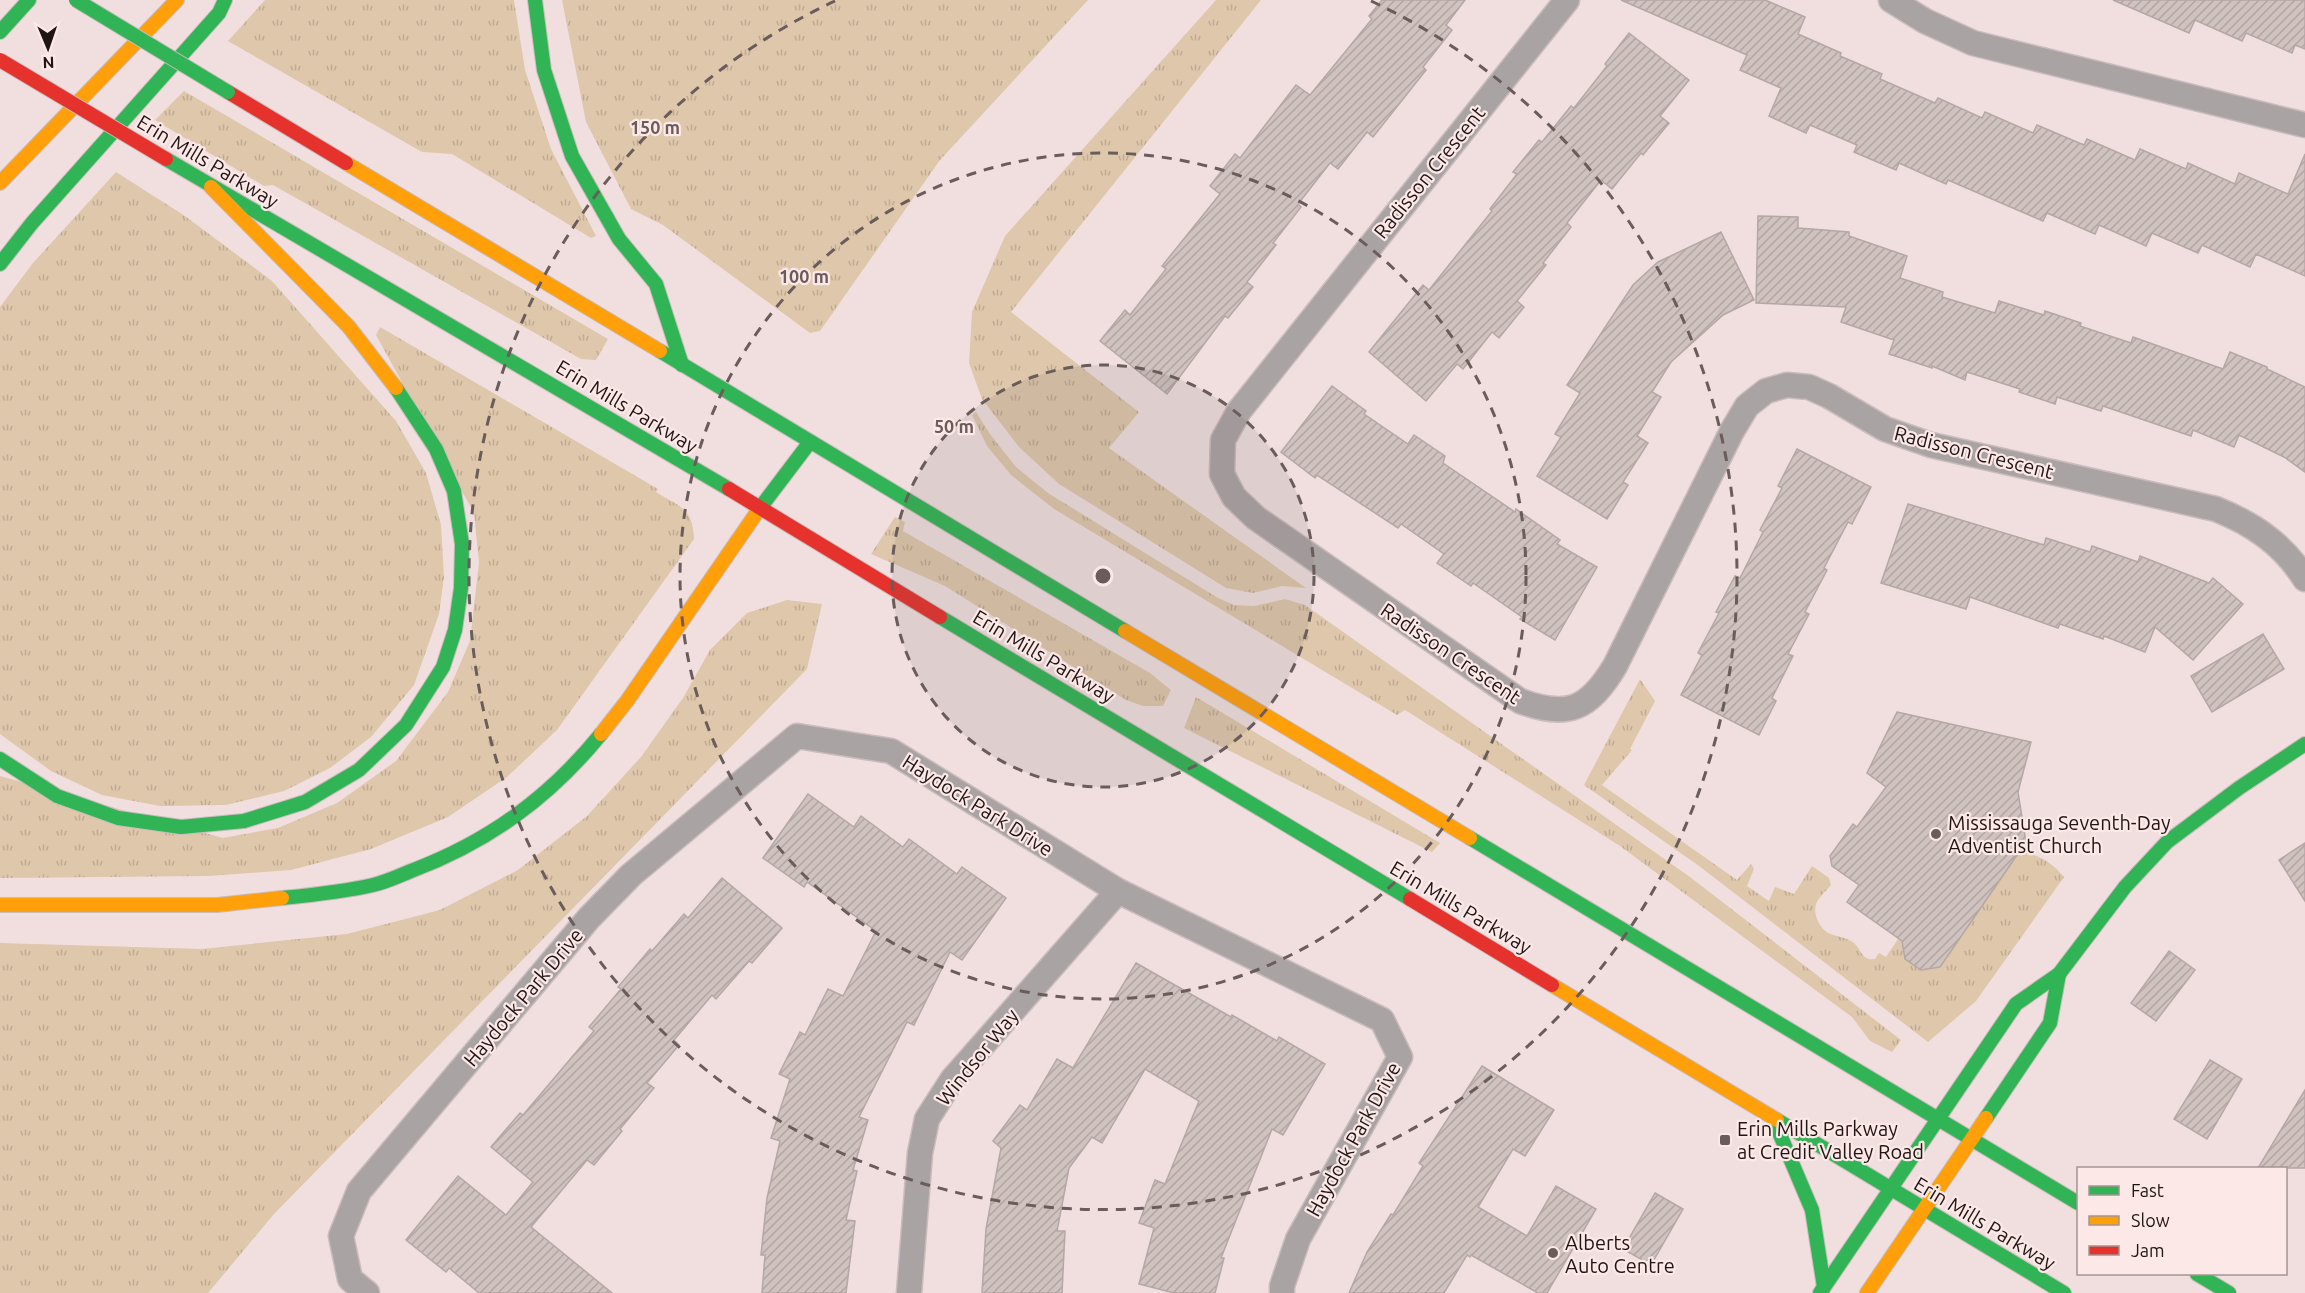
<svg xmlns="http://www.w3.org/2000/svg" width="2305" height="1293" font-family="Ubuntu,sans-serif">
<defs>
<pattern id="grass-tufts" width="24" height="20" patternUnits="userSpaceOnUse" patternTransform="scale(1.5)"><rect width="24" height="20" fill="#dfc7ab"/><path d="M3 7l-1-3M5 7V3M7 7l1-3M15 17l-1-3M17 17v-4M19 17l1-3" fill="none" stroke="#bfaa92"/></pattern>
<pattern id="building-hatch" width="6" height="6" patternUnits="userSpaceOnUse" patternTransform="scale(1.5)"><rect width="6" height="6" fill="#cfc2bf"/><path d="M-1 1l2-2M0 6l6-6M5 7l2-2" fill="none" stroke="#b1a6a3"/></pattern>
</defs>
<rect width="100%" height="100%" fill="#f0dfde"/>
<g fill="url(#grass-tufts)">
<path d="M 265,0 L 514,0 L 525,70 L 551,149 L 596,236 L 591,238 L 452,154 L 422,152 L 228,41 Z"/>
<path d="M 562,0 L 1088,0 L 940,160 L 820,331 L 810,333 L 663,225 L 631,209 L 586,122 Z"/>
<path d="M 1216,0 L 1261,0 L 1011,312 L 1139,412 L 1109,448 L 1306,588 L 1282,586 L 1253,593 L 1226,588 L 1059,484 L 1019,447 L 982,399 L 969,363 L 972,312 L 1005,236 Z"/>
<path d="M 184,91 L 608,339 L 596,360 L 581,359 L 273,185 L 264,186 L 155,120 Z"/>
<path d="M 116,172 L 185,216 L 272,281 L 396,421 L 426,473 L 441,525 L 444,577 L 439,614 L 414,685 L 371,737 L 330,768 L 284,791 L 226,805 L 160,806 L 102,795 L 51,771 L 0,734 L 0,307 L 33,263 Z"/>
<path d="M 380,327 L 658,489 L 656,492 C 680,507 693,508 694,539 L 557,730 L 507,777 L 448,817 L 371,849 L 291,870 L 209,876 L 0,878 L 0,776 L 223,838 L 278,828 L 337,803 L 396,761 L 448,692 L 470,641 L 479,562 L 474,513 L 376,335 Z"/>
<path d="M 976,412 L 990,434 L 1016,467 L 1048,493 L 1218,598 L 1234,605 L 1254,606 L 1285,599 L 1305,605 L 1690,877 L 1901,1040 L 1892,1052 L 1870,1041 L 1852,1017 L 1620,846 L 1405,710 L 1397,715 L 1054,509 L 1011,475 L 987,446 L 972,415 Z"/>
<path d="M 895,517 L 905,522 L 903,531 L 1150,673 L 1171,690 L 1163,706 L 1143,706 L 1126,700 L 945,586 L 871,554 Z"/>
<path d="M 787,600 L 822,604 L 807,669 L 274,1214 L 208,1293 L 0,1293 L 0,943 L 202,949 L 347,934 L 440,910 L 518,870 L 587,816 L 641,757 L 683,698 L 710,650 L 747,613 Z"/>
<path d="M 1640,679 L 1655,701 L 1630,749 L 1632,750 L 1602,785 L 1737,880 L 1751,864 L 1754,869 L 1747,886 L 1769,901 L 1775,887 L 1794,894 L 1812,866 L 1829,878 L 1831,885 C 1826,891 1818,898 1816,904 C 1813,914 1819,928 1828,933 C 1835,936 1844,937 1851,941 C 1861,946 1861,962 1875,959 L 1879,953 L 1886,957 L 1898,939 L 1902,941 L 1905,959 L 1940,967 L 1952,950 L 1949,937 L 1961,935 L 2020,852 C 2038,854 2052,862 2064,877 L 1976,1001 L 1928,1042 L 1699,866 L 1584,785 Z"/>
<path d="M 1196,697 L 1440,843 L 1432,852 L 1184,728 Z"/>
</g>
<g fill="url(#building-hatch)" stroke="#b4a7a5" stroke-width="1.5">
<path d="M 1382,0 L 1465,0 L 1446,25 L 1452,30 L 1423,67 L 1426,70 L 1373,137 L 1367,132 L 1338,169 L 1330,163 L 1298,204 L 1301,207 L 1273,243 L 1276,245 L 1247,282 L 1253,287 L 1228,318 L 1225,316 L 1167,394 L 1100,341 L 1125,310 L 1130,315 L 1166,269 L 1162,266 L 1220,194 L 1210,186 L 1235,154 L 1240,158 L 1296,85 L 1310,95 L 1372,19 L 1369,16 Z"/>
<path d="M 1621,0 L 1765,0 L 1805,17 L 1798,34 L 1841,53 L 1840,56 L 1882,74 L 1880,79 L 1935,103 L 1938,98 L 1982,118 L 1985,112 L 2033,133 L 2037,125 L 2084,145 L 2087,139 L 2135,160 L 2140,149 L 2186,169 L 2188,163 L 2235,184 L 2239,173 L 2288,194 L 2305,154 L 2305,276 L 2256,254 L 2250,267 L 2202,245 L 2198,253 L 2152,233 L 2146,246 L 2099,225 L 2095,234 L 2047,213 L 2043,221 L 1948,180 L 1946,184 L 1899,163 L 1896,170 L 1854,152 L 1857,145 L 1810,125 L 1806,133 L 1769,116 L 1781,88 L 1740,70 L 1747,55 Z"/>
<path d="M 2113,0 L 2305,0 L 2305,49 L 2295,45 L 2292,53 L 2246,33 L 2242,41 L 2195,20 L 2189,33 Z"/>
<path d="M 1629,33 L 1689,80 L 1660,116 L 1669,123 L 1643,155 L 1641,153 L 1612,189 L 1601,180 L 1567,223 L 1571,227 L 1543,263 L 1546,265 L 1517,301 L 1524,307 L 1499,338 L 1492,332 L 1463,369 L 1457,364 L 1426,401 L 1369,352 L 1423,285 L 1429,290 L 1492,211 L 1490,209 L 1517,174 L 1513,172 L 1539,140 L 1542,142 L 1571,106 L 1574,108 L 1607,66 L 1605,64 Z"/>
<path d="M 1758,216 L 1798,217 L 1798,228 L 1849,232 L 1849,236 L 1907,256 L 1900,278 L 1943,292 L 1942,297 L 1995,313 L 1999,301 L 2044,315 L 2045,311 L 2081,323 L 2080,326 L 2131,343 L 2133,337 L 2223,369 L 2230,352 L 2267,367 L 2267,369 L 2305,387 L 2305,472 L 2284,457 L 2239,435 L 2234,447 L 2193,430 L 2191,436 L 2103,406 L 2101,411 L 2057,397 L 2055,404 L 2019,392 L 2020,389 L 1967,372 L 1965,380 L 1932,366 L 1932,368 L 1889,354 L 1894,340 L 1841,322 L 1846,307 L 1756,303 Z"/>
<path d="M 1721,232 L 1754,300 L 1723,315 L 1671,362 L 1652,392 L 1661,397 L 1637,436 L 1648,443 L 1623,482 L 1628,485 L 1607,519 L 1537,476 L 1561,437 L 1555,434 L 1580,393 L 1567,385 L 1633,285 L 1658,262 Z"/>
<path d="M 1332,386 L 1366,411 L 1364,414 L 1408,444 L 1414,435 L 1445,456 L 1443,463 L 1515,512 L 1516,509 L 1560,540 L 1557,544 L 1597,567 L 1555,640 L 1520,619 L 1522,617 L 1473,583 L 1471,586 L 1437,563 L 1444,554 L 1401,524 L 1398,528 L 1317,475 L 1315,478 L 1281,452 Z"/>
<path d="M 1797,449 L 1871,487 L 1852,524 L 1848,522 L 1824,568 L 1827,570 L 1805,612 L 1809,614 L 1788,654 L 1793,656 L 1772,698 L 1776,701 L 1759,735 L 1681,695 L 1702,655 L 1698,653 L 1719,613 L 1716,612 L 1735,576 L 1740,578 L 1763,532 L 1760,530 L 1782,488 L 1778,486 Z"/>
<path d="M 1908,504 L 2044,545 L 2046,538 L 2090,552 L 2092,546 L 2138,562 L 2140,556 L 2209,583 L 2213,578 L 2243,604 L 2193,660 L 2155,627 L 2145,652 L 2104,636 L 2103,639 L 2060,624 L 2058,628 L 1970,597 L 1966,609 L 1881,583 Z"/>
<path d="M 2263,634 L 2284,669 L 2212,712 L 2191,676 Z"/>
<path d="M 1897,712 L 2031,742 L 2018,792 L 2026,842 L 1940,967 L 1921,970 L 1905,959 L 1902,941 L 1847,902 L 1859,885 L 1832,866 L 1830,856 L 1853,824 L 1857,827 L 1886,787 L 1867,773 Z"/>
<path d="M 808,794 L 854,827 L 861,816 L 903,847 L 909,839 L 957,874 L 962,867 L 1006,898 L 962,960 L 950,952 L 914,1025 L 907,1022 L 859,1117 L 868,1120 L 853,1170 L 857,1171 L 846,1220 L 855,1221 L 846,1293 L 762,1293 L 765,1255 L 761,1255 L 767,1198 L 780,1141 L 771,1138 L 790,1079 L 779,1074 L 800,1032 L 805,1035 L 828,989 L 843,996 L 876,931 L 807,882 L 804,887 L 763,858 Z"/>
<path d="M 2305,843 L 2305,901 L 2279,860 Z"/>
<path d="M 722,878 L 782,928 L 752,963 L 749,961 L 716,999 L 712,995 L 674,1040 L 679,1045 L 647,1083 L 654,1088 L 620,1129 L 622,1131 L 594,1165 L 587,1160 L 531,1227 L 612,1293 L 479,1293 L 449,1268 L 446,1272 L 406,1240 L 458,1176 L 506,1215 L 533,1182 L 491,1147 L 520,1113 L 523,1115 L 594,1031 L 589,1027 L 621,989 L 618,987 L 650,949 L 652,951 L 684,914 L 688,918 Z"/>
<path d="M 2169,951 L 2195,970 L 2156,1021 L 2131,1003 Z"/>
<path d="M 1136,963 L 1231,1017 L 1232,1015 L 1277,1041 L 1279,1037 L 1325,1064 L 1283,1135 L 1272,1129 L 1221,1258 L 1224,1258 L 1215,1293 L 1174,1293 L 1139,1284 L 1154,1228 L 1139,1223 L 1155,1180 L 1165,1184 L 1199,1101 L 1145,1069 L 1102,1143 L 1092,1137 L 1069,1168 L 1057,1231 L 1065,1231 L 1062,1293 L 982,1293 L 986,1229 L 1001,1148 L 993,1141 L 1020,1105 L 1027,1110 L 1057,1059 L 1073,1068 Z"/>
<path d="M 2210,1060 L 2242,1079 L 2207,1139 L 2174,1119 Z"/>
<path d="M 1482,1066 L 1554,1110 L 1525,1156 L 1513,1149 L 1478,1207 L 1527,1236 L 1556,1186 L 1596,1209 L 1547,1293 L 1538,1293 L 1471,1255 L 1470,1257 L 1467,1255 L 1444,1293 L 1349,1293 L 1367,1252 L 1391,1214 L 1393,1215 L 1423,1166 L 1419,1163 Z"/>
<path d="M 2305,1090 L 2305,1168 L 2258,1168 Z"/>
<path d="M 1655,1193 L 1683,1209 L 1651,1265 L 1623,1249 Z"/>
</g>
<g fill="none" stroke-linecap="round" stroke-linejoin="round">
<g stroke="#c9bcbb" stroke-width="27">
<g id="street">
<path d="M 1567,0 L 1239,411 L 1223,440 L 1222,474 L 1234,497 L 1256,518 L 1520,701 C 1568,719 1589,709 1615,666 L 1732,431 L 1747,406 L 1766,391 L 1787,385 L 1809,387 L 1829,396 L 1885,429 L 1931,445 L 2216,509 C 2253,524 2283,544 2305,579"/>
<path d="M 1891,0 L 1925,21 L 1973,43 L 2305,125"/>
<path d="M 367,1293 L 350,1279 L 341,1236 L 359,1191 L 589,918 L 631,875 L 797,736 L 891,751 L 1118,891 L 1382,1020 L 1400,1057 L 1298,1239 L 1282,1286 L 1282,1293"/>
<path d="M 909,1293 L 920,1153 L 927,1119 L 952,1080 L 1118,891"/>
</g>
</g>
<g stroke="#c9bcbb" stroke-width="16">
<g id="fast">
<path d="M 535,0 L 544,70 L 572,156 L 619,239 L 656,284 L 682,365"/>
<path d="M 0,32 L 29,0"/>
<path d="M 166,159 L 729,489"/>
<path d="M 0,264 L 32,223 L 219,13 L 225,0"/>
<path d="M 660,351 L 1125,631"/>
<path d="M 760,508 L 810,442"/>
<path d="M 940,617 L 1410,899"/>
<path d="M 0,759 L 57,796 L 118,818 L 181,827 L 244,821 L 305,802 L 359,770 L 406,725 L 443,667 L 455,630 L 461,588 L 462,544 L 454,491 L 436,449 L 396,388"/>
<path d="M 1470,838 L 2078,1203"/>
<path d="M 282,898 C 312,895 343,892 373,885 C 386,882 399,876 411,871 C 488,842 549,798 601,734"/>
<path d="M 1773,1118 L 1812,1210 L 1824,1287"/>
<path d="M 1986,1118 L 2050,1023 L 2059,974"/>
<path d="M 1777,1120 L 2064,1293"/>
<path d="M 2197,1274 L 2229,1293"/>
<path d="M 1820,1293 L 2016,1004 L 2059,974 L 2125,887 L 2167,842 L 2239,788 L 2305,744"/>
</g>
</g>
<g stroke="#c9bcbb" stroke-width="16">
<g id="slow">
<path d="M 346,163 L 660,351"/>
<path d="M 0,183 L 177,0"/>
<path d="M 211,187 L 349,327 L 396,388"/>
<path d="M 1125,631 L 1470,838"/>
<path d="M 601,734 L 627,701 L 760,508"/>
<path d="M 0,905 L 217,905 L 282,898"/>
<path d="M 1552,985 L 1777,1120"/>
<path d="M 1867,1293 L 1986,1118"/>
</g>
</g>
<g stroke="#c9bcbb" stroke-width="16">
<g id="jam">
<path d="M 228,92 L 346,163"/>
<path d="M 729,489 L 940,617"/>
<path d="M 1410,899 L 1552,985"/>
</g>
</g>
<use href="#street" stroke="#aaa3a3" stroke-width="24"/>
<use href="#fast" stroke="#30b455" stroke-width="14"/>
<use href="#slow" stroke="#ff9f0a" stroke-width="14"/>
<use href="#jam" stroke="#e5322d" stroke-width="14"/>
<g stroke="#c9bcbb" stroke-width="16" stroke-linecap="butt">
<path id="fast-bridge" d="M 76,0 L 228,92"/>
</g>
<g stroke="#c9bcbb" stroke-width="16" stroke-linecap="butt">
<path id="jam-bridge" d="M 0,60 L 166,159"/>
</g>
<use href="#fast-bridge" stroke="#30b455" stroke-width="14"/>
<use href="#jam-bridge" stroke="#e5322d" stroke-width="14"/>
</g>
<circle cx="1103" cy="576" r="211" fill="#695c5b" fill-opacity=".12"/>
<g fill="none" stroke="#695c5b" stroke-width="3" stroke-dasharray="10 8">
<circle cx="1103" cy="576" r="211"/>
<circle cx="1103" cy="576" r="423"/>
<path d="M1371 1A634 634 0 1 1 835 1"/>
</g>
<g fill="#695c5b" stroke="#fce9e7" stroke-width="2">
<circle cx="1936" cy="834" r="6"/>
<rect x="1719" y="1134" width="12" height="12" rx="3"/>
<circle cx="1553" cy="1253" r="6"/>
</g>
<g text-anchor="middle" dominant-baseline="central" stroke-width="4.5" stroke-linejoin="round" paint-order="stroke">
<g font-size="20" fill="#201515" stroke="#fce9e7">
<text transform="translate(208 161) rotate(31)">Erin Mills Parkway</text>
<text transform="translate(1429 172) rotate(-51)">Radisson Crescent</text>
<text transform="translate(627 406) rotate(31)">Erin Mills Parkway</text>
<text transform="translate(1974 452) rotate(14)">Radisson Crescent</text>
<text transform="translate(1451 653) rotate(34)">Radisson Crescent</text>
<text transform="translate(1044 656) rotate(31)">Erin Mills Parkway</text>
<text transform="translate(978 805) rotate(32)">Haydock Park Drive</text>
<text transform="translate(1461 907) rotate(31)">Erin Mills Parkway</text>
<text transform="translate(523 997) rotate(-50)">Haydock Park Drive</text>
<text transform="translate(977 1057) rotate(-51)">Windsor Way</text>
<text transform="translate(1353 1139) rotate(-61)">Haydock Park Drive</text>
<text transform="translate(1985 1223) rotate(31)">Erin Mills Parkway</text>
</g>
<g font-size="20" fill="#201515" stroke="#fce9e7" text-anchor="start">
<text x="1948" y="822">Mississauga Seventh-Day<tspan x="1948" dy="23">Adventist Church</tspan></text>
<text x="1737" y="1128">Erin Mills Parkway<tspan x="1737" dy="23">at Credit Valley Road</tspan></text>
<text x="1565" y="1242">Alberts<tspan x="1565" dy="23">Auto Centre</tspan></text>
</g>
</g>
<circle cx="1103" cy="576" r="9" fill="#695c5b" stroke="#fce9e7" stroke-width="3"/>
<g font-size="18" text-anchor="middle" font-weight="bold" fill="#695c5b" stroke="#fce9e7" stroke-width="4.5" stroke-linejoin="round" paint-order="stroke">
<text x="655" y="134">150 m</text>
<text x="804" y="283">100 m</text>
<text x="954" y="433">50 m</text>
</g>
<rect x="2077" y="1167" width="210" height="108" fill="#fce9e7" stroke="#a49493" stroke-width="1.5"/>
<rect x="2089" y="1186" width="30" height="9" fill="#30b455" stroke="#a49493" stroke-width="1.5"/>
<text x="2131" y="1197" font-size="18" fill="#201515">Fast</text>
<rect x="2089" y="1216" width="30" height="9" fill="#ff9f0a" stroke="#a49493" stroke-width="1.5"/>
<text x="2131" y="1227" font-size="18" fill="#201515">Slow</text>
<rect x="2089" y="1246" width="30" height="9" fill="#e5322d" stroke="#a49493" stroke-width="1.5"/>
<text x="2131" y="1257" font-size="18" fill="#201515">Jam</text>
<g transform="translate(48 48) rotate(178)" stroke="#fce9e7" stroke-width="4.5" paint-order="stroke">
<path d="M0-4.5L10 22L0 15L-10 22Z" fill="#201515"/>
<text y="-9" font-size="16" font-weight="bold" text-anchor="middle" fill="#201515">N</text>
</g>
</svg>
